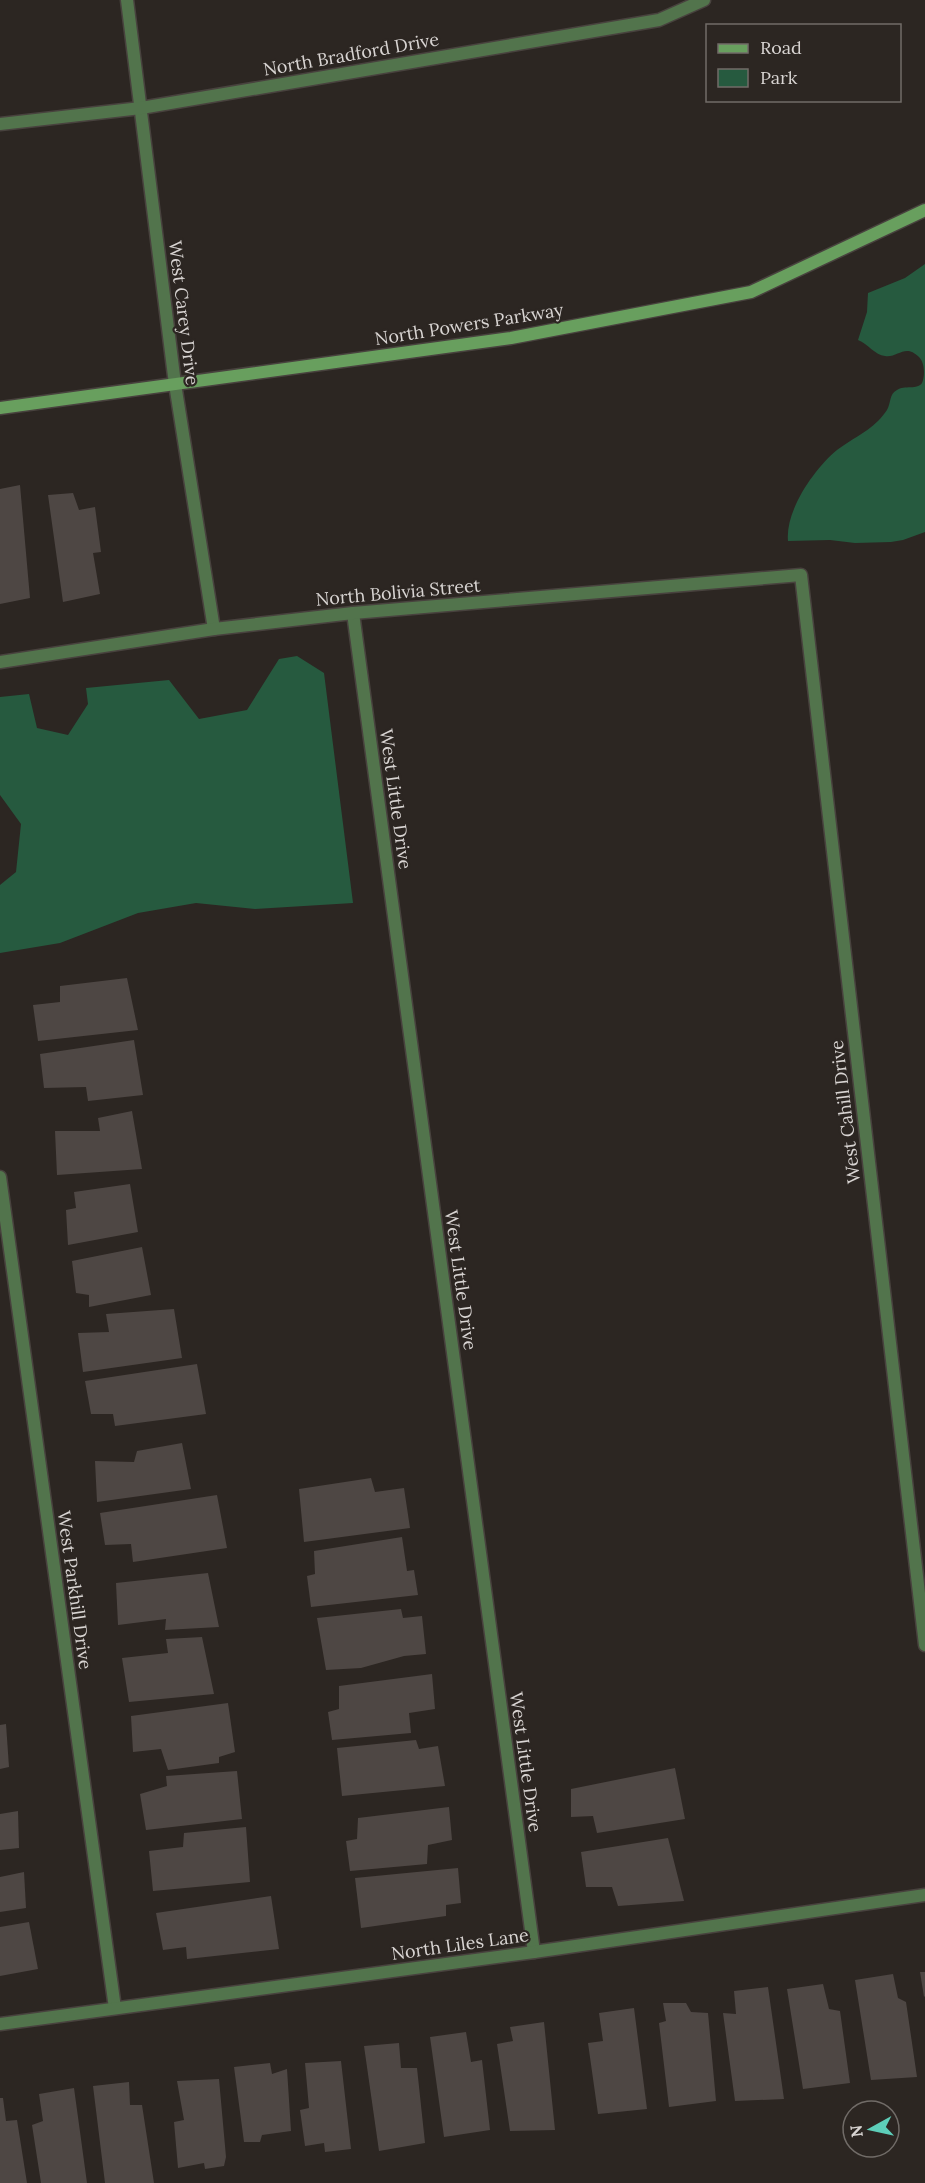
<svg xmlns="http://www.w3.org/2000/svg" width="925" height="2183" font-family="Lora,serif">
<rect width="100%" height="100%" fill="#2c2622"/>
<g fill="#265a3f">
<path d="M 925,264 L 925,532 L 903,540 L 891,542 L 855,543 L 830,540 L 788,541 C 785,511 814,469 837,450 C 850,440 866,433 878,421 C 881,418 885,413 887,410 C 891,403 889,394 897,390 C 904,385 918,390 922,383 C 925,376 925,363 919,357 C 905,343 898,358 885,356 C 875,355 868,344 858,340 L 867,312 L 868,293 L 905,278 Z"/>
<path d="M 297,656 L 324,673 L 353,903 L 255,909 L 196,903 L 138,913 L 60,943 L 0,953 L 0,885 L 16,872 L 21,824 L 0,795 L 0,697 L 29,694 L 37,728 L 68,735 L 88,704 L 86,688 L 169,680 L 199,719 L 247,710 L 279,659 Z"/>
</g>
<g fill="#4e4744">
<path d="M 20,485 L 30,598 L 0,604 L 0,489 Z"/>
<path d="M 73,493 L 79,510 L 95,507 L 101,552 L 93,553 L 100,594 L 63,602 L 48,495 Z"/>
<path d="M 127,978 L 138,1030 L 38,1041 L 33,1005 L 60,1002 L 60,986 Z"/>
<path d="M 134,1040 L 143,1095 L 88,1101 L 86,1087 L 44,1088 L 40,1054 Z"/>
<path d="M 132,1111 L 142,1169 L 57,1175 L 55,1131 L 100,1131 L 98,1118 Z"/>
<path d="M 130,1184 L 138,1232 L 68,1245 L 66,1210 L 76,1208 L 74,1192 Z"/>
<path d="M 142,1247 L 151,1295 L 89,1307 L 89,1295 L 76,1293 L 72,1261 Z"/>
<path d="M 174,1309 L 182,1358 L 83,1372 L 78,1333 L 109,1332 L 106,1314 Z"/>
<path d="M 197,1364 L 206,1414 L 115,1426 L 113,1414 L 91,1414 L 85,1381 Z"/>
<path d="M 182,1443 L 191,1489 L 97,1502 L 95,1461 L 134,1462 L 137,1451 Z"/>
<path d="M 371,1478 L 375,1492 L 404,1488 L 410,1528 L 304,1542 L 299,1489 Z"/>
<path d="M 217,1495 L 227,1548 L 133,1562 L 131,1544 L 105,1545 L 100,1513 Z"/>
<path d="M 402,1537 L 407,1571 L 414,1570 L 418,1595 L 311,1607 L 307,1576 L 315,1574 L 314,1551 Z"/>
<path d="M 208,1573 L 219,1627 L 165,1630 L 166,1619 L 118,1625 L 116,1583 Z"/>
<path d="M 401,1609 L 403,1618 L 422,1616 L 426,1654 L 404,1656 L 361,1668 L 326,1670 L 317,1618 Z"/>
<path d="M 202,1637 L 214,1694 L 129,1702 L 122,1658 L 168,1653 L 166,1639 Z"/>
<path d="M 432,1674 L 435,1709 L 409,1713 L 411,1733 L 332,1740 L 328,1712 L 339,1709 L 339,1686 Z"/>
<path d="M 228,1703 L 235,1752 L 219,1757 L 219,1763 L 168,1770 L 161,1749 L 133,1752 L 131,1716 Z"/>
<path d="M 6,1724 L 9,1767 L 0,1769 L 0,1725 Z"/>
<path d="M 416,1740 L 419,1749 L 438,1746 L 445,1786 L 342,1796 L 337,1748 Z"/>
<path d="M 675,1768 L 685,1819 L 597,1833 L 593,1816 L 571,1817 L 571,1789 Z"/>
<path d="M 237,1771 L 242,1819 L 146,1830 L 140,1794 L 167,1786 L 166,1776 Z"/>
<path d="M 449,1807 L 452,1840 L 428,1845 L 427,1864 L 350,1871 L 346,1841 L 357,1839 L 358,1818 Z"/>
<path d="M 18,1811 L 19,1848 L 0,1850 L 0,1814 Z"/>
<path d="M 246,1827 L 250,1882 L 153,1891 L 149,1851 L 183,1847 L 184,1833 Z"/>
<path d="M 668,1838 L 684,1901 L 618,1906 L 612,1887 L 586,1887 L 581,1852 Z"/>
<path d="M 458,1868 L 461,1903 L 446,1905 L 446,1916 L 361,1928 L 355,1878 Z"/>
<path d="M 24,1872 L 26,1908 L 0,1912 L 0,1877 Z"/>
<path d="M 271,1896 L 279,1949 L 187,1959 L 186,1947 L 163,1950 L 156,1913 Z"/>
<path d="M 29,1922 L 38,1969 L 0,1976 L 0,1927 Z"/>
<path d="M 920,1972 L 925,1972 L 925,1996 L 924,1997 Z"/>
<path d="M 893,1974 L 898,1998 L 906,2002 L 917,2077 L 871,2080 L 855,1980 Z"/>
<path d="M 823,1984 L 829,2009 L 840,2011 L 850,2083 L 803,2089 L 787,1989 Z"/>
<path d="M 768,1987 L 784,2099 L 735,2101 L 723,2013 L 736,2014 L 734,1991 Z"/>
<path d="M 663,2003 L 686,2003 L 691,2012 L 708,2013 L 716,2101 L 669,2107 L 659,2023 L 666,2021 Z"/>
<path d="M 634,2008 L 647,2109 L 598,2114 L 588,2043 L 603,2041 L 599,2013 Z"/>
<path d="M 544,2022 L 555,2130 L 510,2131 L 497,2044 L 513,2041 L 510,2027 Z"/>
<path d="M 466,2032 L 471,2062 L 482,2060 L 490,2130 L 444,2137 L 430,2037 Z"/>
<path d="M 399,2043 L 401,2068 L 417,2068 L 425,2143 L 379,2151 L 364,2046 Z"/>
<path d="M 341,2061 L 351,2149 L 325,2152 L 324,2143 L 305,2146 L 300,2110 L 309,2108 L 305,2063 Z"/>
<path d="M 270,2063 L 272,2074 L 287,2069 L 291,2131 L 262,2135 L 260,2142 L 244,2142 L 234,2067 Z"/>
<path d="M 219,2079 L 226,2157 L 224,2166 L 205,2169 L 204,2163 L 178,2168 L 174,2122 L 184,2120 L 177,2081 Z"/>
<path d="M 129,2082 L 130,2105 L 142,2105 L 154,2183 L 105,2183 L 93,2086 Z"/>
<path d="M 74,2088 L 87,2183 L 41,2183 L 32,2125 L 43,2121 L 39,2094 Z"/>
<path d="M 0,2098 L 3,2098 L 6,2121 L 17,2120 L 27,2183 L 0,2183 Z"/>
</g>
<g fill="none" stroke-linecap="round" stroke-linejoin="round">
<g stroke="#48423e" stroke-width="15">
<g id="street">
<path d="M 127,0 L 175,384 L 214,629"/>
<path d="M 0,124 L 141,108 L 659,20 L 704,0"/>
<path d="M 353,613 L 534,1952"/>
<path d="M 0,662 L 214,629 L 353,613 L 801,575 L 925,1645"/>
<path d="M 0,1177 L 115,2008"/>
<path d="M 0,2024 L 534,1952 L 925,1895"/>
</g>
</g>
<g stroke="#48423e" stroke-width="15">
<path id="secondary" d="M 0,408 L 511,338 L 751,292 L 925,210"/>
</g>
<use href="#street" stroke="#52744c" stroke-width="12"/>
<use href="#secondary" stroke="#689f5e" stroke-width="12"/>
</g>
<g text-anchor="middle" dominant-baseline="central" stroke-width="4.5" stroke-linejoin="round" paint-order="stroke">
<g font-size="18" fill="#d8d4d2" stroke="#2c2622">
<text transform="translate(351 54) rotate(-10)">North Bradford Drive</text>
<text transform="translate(184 313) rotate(83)">West Carey Drive</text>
<text transform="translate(469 324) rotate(-9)">North Powers Parkway</text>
<text transform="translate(398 592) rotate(-5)">North Bolivia Street</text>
<text transform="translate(396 799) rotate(82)">West Little Drive</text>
<text transform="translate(845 1112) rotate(-97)">West Cahill Drive</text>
<text transform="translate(461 1280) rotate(82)">West Little Drive</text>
<text transform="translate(75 1590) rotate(82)">West Parkhill Drive</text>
<text transform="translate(526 1762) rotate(82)">West Little Drive</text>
<text transform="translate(460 1944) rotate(-8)">North Liles Lane</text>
</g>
</g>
<rect x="706" y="24" width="195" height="78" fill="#2c2622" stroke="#716c68" stroke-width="1.5"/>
<rect x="718" y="44" width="30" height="9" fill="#689f5e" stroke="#716c68" stroke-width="1.5"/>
<text x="760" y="54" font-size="18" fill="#d8d4d2">Road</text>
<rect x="718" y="69" width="30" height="18" fill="#265a3f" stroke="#716c68" stroke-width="1.5"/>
<text x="760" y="84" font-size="18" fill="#d8d4d2">Park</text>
<g transform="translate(871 2129) rotate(262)"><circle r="28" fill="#2c2622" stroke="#716c68" stroke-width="1.5"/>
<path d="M0-4.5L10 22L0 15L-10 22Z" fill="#5dceb9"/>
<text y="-9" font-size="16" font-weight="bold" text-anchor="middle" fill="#d8d4d2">N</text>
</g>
</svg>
